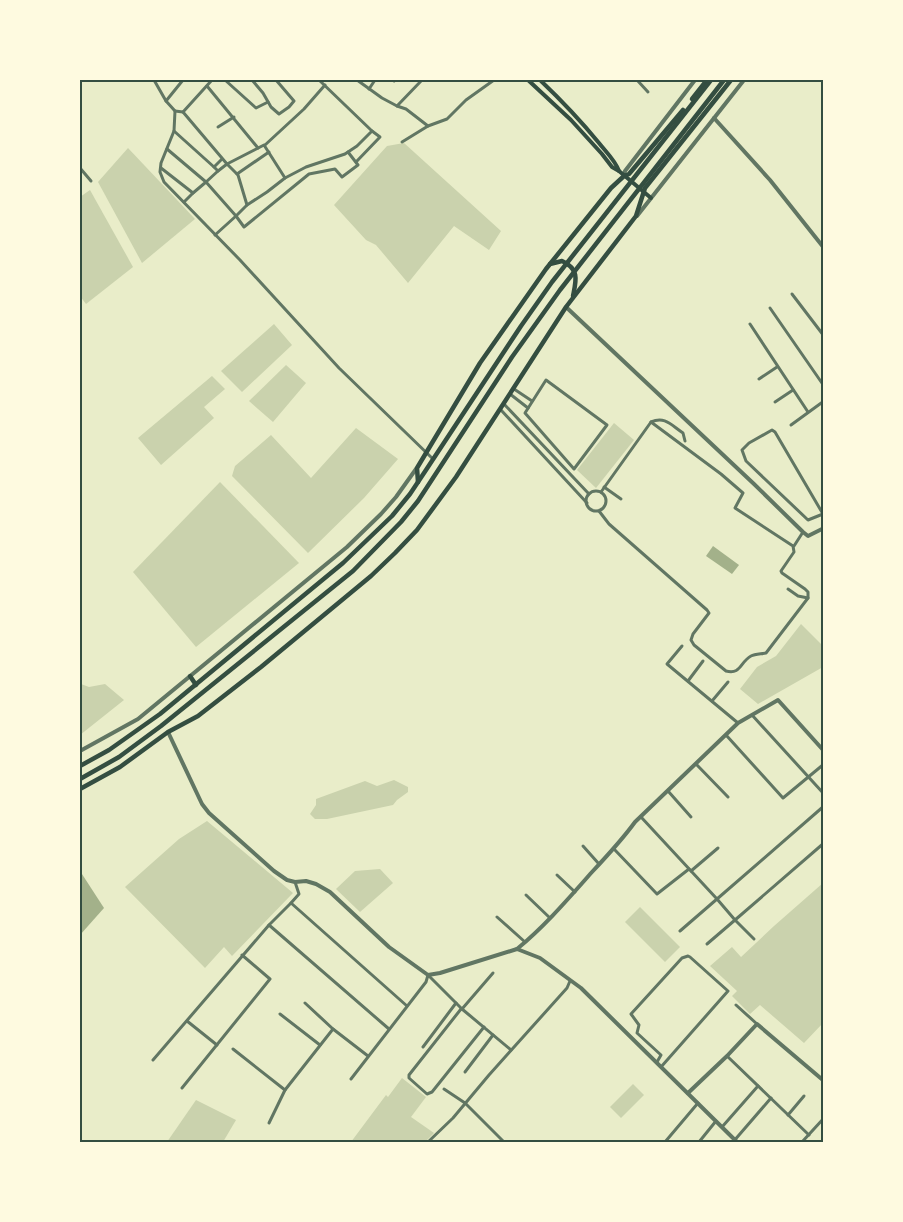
<svg xmlns="http://www.w3.org/2000/svg" width="903" height="1222" font-family="'PT Serif',serif">
<rect width="100%" height="100%" fill="#e9edc9"/>
<g fill="#cad2ad">
<path d="M 404,143 L 501,231 L 489,250 L 454,226 L 408,283 L 376,245 L 366,240 L 334,205 L 387,146 Z"/>
<path d="M 128,148 L 195,219 L 142,263 L 98,182 Z"/>
<path d="M 90,190 L 133,267 L 86,304 L 80,296 L 80,197 Z"/>
<path d="M 274,324 L 292,345 L 242,392 L 221,371 Z"/>
<path d="M 286,365 L 306,383 L 273,422 L 249,401 Z"/>
<path d="M 212,376 L 225,389 L 204,407 L 214,418 L 161,465 L 138,438 Z"/>
<path d="M 614,423 L 634,440 L 596,488 L 577,470 Z"/>
<path d="M 356,428 L 398,459 L 364,498 L 308,553 L 232,476 L 235,466 L 271,435 L 311,478 Z"/>
<path d="M 220,482 L 299,563 L 196,647 L 133,572 Z"/>
<path d="M 801,624 L 823,646 L 823,667 L 758,704 L 740,689 L 757,667 L 776,656 Z"/>
<path d="M 80,684 L 81,684 L 89,687 L 105,684 L 124,700 L 80,735 Z"/>
<path d="M 394,780 L 408,787 L 408,792 L 397,800 L 393,805 L 327,819 L 315,819 L 310,814 L 316,805 L 316,799 L 365,781 L 377,786 Z"/>
<path d="M 207,821 L 293,893 L 232,956 L 224,947 L 205,968 L 125,887 L 179,839 Z"/>
<path d="M 380,869 L 393,883 L 360,912 L 336,889 L 355,871 Z"/>
<path d="M 823,883 L 823,1023 L 804,1043 L 760,1005 L 750,1014 L 732,996 L 737,991 L 710,966 L 732,947 L 741,957 L 774,926 Z"/>
<path d="M 640,907 L 680,947 L 665,962 L 625,922 Z"/>
<path d="M 402,1078 L 426,1097 L 411,1117 L 434,1133 L 425,1142 L 351,1142 L 386,1095 L 388,1097 Z"/>
<path d="M 633,1084 L 644,1095 L 621,1118 L 610,1107 Z"/>
<path d="M 196,1100 L 236,1120 L 223,1142 L 167,1142 Z"/>
</g>
<g fill="#a3b18a">
<path d="M 713,546 L 739,565 L 732,574 L 706,556 Z"/>
<path d="M 80,871 L 104,908 L 80,935 Z"/>
</g>
<g fill="none" stroke-linecap="round" stroke-linejoin="round">
<g stroke="#617663" stroke-width="3">
<path d="M 154,80 L 166,101 L 175,111 L 174,131 L 161,163 L 160,172 L 164,182 L 240,260 L 339,368 L 433,459"/>
<path d="M 225,80 L 256,108 L 268,102"/>
<path d="M 252,80 L 263,93 L 271,107 L 279,114 L 289,107 L 294,101 L 276,80"/>
<path d="M 357,80 L 382,98 L 397,106 L 406,109 L 428,126 L 447,119 L 466,100 L 494,80"/>
<path d="M 392,80 L 394,81"/>
<path d="M 637,80 L 648,92"/>
<path d="M 207,86 L 258,148"/>
<path d="M 369,89 L 375,80"/>
<path d="M 166,101 L 183,80"/>
<path d="M 397,106 L 422,80"/>
<path d="M 175,111 L 183,112 L 212,80"/>
<path d="M 183,112 L 227,164 L 264,145 L 285,178 L 306,167 L 345,154 L 357,146 L 372,131 L 319,80"/>
<path d="M 218,127 L 234,117"/>
<path d="M 174,131 L 214,167 L 222,159"/>
<path d="M 402,142 L 428,126"/>
<path d="M 265,145 L 304,109 L 325,85"/>
<path d="M 356,162 L 380,137 L 372,131"/>
<path d="M 214,167 L 218,171 L 206,182 L 236,216 L 215,235"/>
<path d="M 80,168 L 91,181"/>
<path d="M 161,168 L 193,193 L 206,182 L 167,149"/>
<path d="M 218,171 L 227,164 L 238,175 L 247,205 L 236,216 L 244,227 L 309,174 L 335,169 L 342,177 L 358,165 L 348,152"/>
<path d="M 237,174 L 269,152"/>
<path d="M 184,202 L 193,193"/>
<path d="M 247,205 L 267,192 L 285,178"/>
<path d="M 792,294 L 824,336"/>
<path d="M 770,308 L 824,386"/>
<path d="M 750,324 L 808,412"/>
<path d="M 759,379 L 777,367"/>
<path d="M 546,380 L 607,425 L 574,469 L 525,413 Z"/>
<path d="M 514,389 L 532,401"/>
<path d="M 510,394 L 528,408"/>
<path d="M 775,402 L 793,390"/>
<path d="M 504,404 L 589,494"/>
<path d="M 501,410 L 587,503"/>
<path d="M 651,422 C 665,416 671,425 683,433 L 685,441"/>
<path d="M 791,425 L 824,401"/>
<path d="M 772,430 L 775,432 L 823,514 L 808,520 L 746,461 L 742,450 L 749,443 Z"/>
<path d="M 604,487 L 621,499"/>
<circle cx="596" cy="501" r="10"/>
<path d="M 599,511 L 609,524 L 707,610 L 709,613 L 693,634 L 691,640 L 694,645 L 726,671 C 741,675 740,662 751,656 C 755,654 762,654 766,653 L 808,598 L 808,592 L 805,589 L 782,573 L 781,571 L 794,552 L 793,546 L 735,508 L 743,493 L 721,474 L 651,422 L 601,492"/>
<path d="M 794,546 L 803,532"/>
<path d="M 788,589 L 798,596 L 808,598"/>
<path d="M 682,646 L 667,664 L 738,723"/>
<path d="M 688,681 L 703,661"/>
<path d="M 712,701 L 728,682"/>
<path d="M 752,715 L 824,794"/>
<path d="M 726,735 L 783,798 L 824,764"/>
<path d="M 696,764 L 728,797"/>
<path d="M 668,791 L 691,817"/>
<path d="M 641,817 L 717,899 L 824,806"/>
<path d="M 583,846 L 599,864"/>
<path d="M 614,849 L 657,894 L 689,869"/>
<path d="M 691,871 L 718,848"/>
<path d="M 557,875 L 575,892"/>
<path d="M 295,882 L 299,894 L 291,903 L 407,1006"/>
<path d="M 526,895 L 550,918"/>
<path d="M 291,903 L 269,925 L 389,1029"/>
<path d="M 497,917 L 525,942"/>
<path d="M 680,931 L 717,899 L 735,920 L 824,843"/>
<path d="M 707,944 L 735,920 L 754,939"/>
<path d="M 305,1003 L 333,1029"/>
<path d="M 736,1005 L 757,1024"/>
<path d="M 461,1009 L 409,1075 L 409,1078 L 427,1094 L 432,1092 L 484,1027"/>
<path d="M 462,1009 L 493,973"/>
<path d="M 280,1014 L 320,1045"/>
<path d="M 187,1021 L 217,1045"/>
<path d="M 423,1047 L 456,1003"/>
<path d="M 233,1049 L 285,1090"/>
<path d="M 727,1056 L 809,1135"/>
<path d="M 153,1060 L 269,925"/>
<path d="M 657,1062 L 661,1055 L 637,1033 L 639,1025 L 631,1014 L 682,958 L 688,956 L 690,957 L 728,991 L 661,1067"/>
<path d="M 465,1072 L 493,1035"/>
<path d="M 351,1079 L 426,982 L 428,975 L 462,1009 L 511,1050"/>
<path d="M 182,1088 L 270,979 L 242,955"/>
<path d="M 444,1089 L 465,1103 L 504,1142"/>
<path d="M 788,1115 L 804,1096"/>
<path d="M 269,1123 L 285,1090 L 333,1029 L 368,1056"/>
<path d="M 722,1127 L 758,1086"/>
<path d="M 428,1142 L 453,1118 L 489,1075 L 567,988 L 570,981"/>
<path d="M 665,1142 L 698,1103"/>
<path d="M 699,1142 L 716,1121"/>
<path d="M 733,1142 L 771,1098"/>
<path d="M 802,1142 L 824,1118"/>
</g>
<g stroke="#617663" stroke-width="4">
<path d="M 714,118 L 770,180 L 824,248"/>
<path d="M 624,175 L 625,171 L 695,80"/>
<path d="M 637,216 L 744,80"/>
<path d="M 566,307 L 754,484 L 803,532 L 808,536 L 824,528"/>
<path d="M 168,732 L 202,804 L 209,813 L 274,871 L 287,880 L 295,882 L 306,881 L 316,884 L 330,892 L 389,947 L 428,975 L 440,973 L 517,949 L 540,958 L 581,988 L 737,1142"/>
<path d="M 80,751 L 138,719 L 347,547 L 381,514 L 396,497 L 416,469"/>
<path d="M 517,949 C 545,926 568,899 592,872 C 607,856 622,840 635,822 L 738,723 L 778,700 L 824,751"/>
<path d="M 688,1093 L 727,1056 L 757,1024 L 824,1081"/>
</g>
<g stroke="#344e41" stroke-width="4">
<path d="M 528,80 L 571,120 L 602,154 L 612,167 L 619,171 L 651,198"/>
<path d="M 540,80 C 561,100 581,121 599,143 C 606,152 615,160 619,171"/>
</g>
<g stroke="#344e41" stroke-width="4.5">
<path d="M 692,99 L 707,80"/>
<path d="M 550,264 L 562,261 C 580,269 576,281 573,296"/>
<path d="M 418,482 L 417,468 L 480,363 L 546,269 L 611,188 L 624,176 L 629,174 L 683,110"/>
<path d="M 190,676 L 196,685"/>
<path d="M 80,766 L 109,750 L 160,714 L 343,563 L 392,516 L 410,494 L 426,470 L 521,326 L 552,282 L 711,80"/>
<path d="M 80,779 L 119,757 L 161,726 L 353,571 L 401,522 L 418,501 L 512,357 L 560,290 L 724,80"/>
<path d="M 80,789 L 120,767 L 168,732 L 198,716 L 261,667 L 371,576 L 395,553 L 417,530 L 456,477 L 566,307 L 636,216 L 645,188 L 731,80"/>
</g>
</g>
<rect width="903" height="1222" fill="none" stroke="#fefae0" stroke-width="162"/>
<rect x="81" y="81" width="741" height="1060" fill="none" stroke="#344e41" stroke-width="2"/>
</svg>
